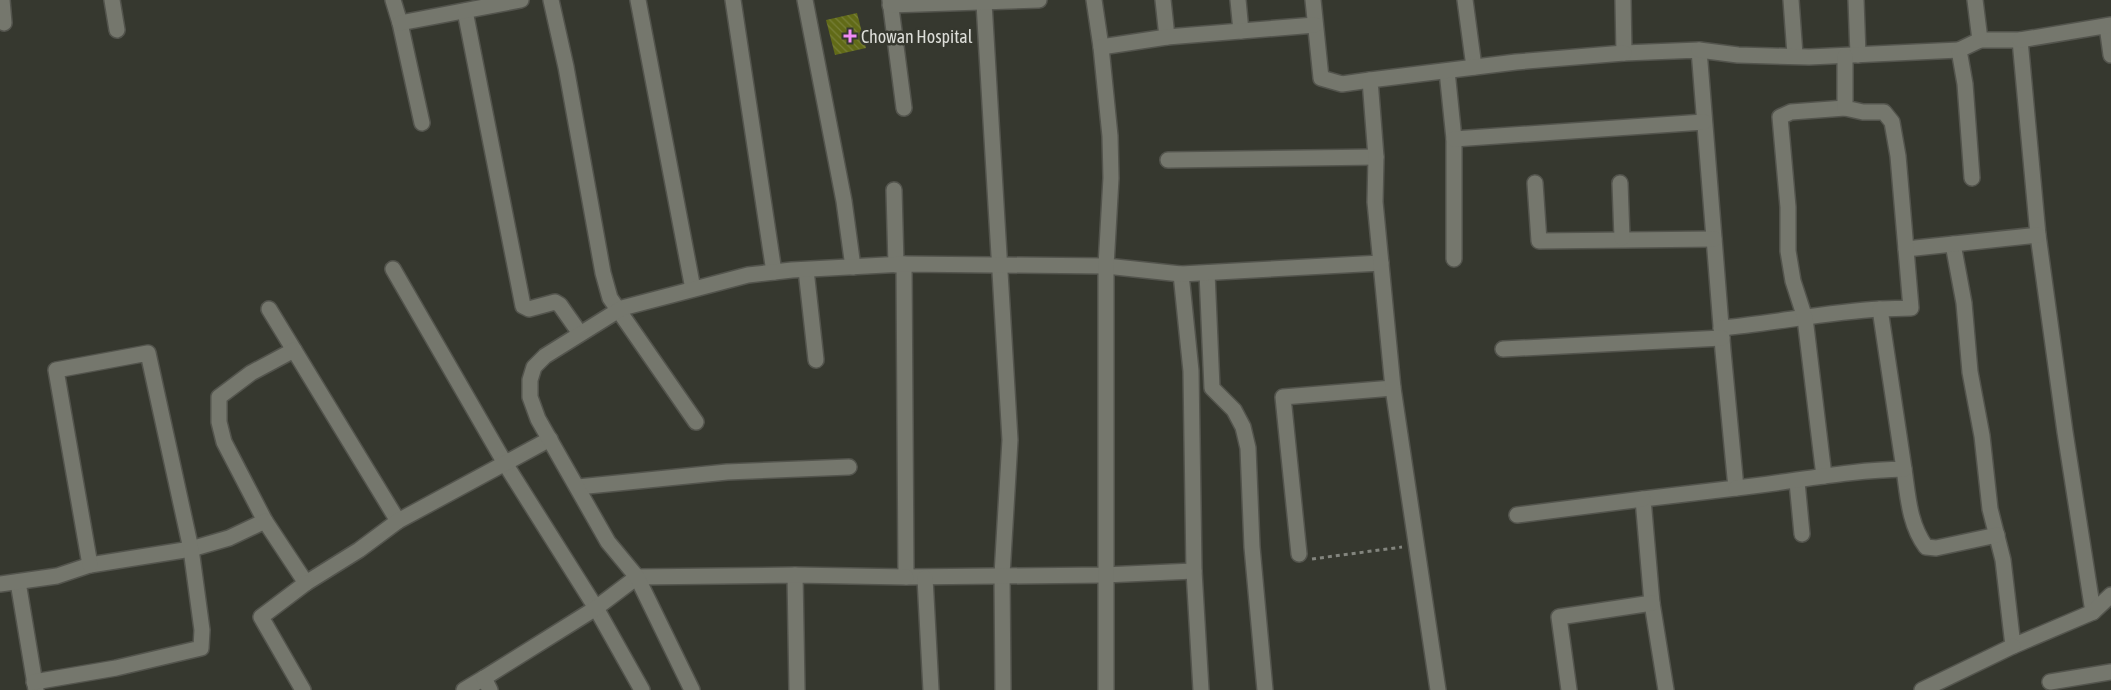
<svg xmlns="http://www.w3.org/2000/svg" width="2111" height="690" font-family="'Asap Condensed',sans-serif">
<defs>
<pattern id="building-back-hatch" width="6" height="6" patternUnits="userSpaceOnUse" patternTransform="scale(1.25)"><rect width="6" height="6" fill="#616a17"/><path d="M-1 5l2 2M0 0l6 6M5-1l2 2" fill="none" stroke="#777f38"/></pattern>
</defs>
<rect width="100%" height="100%" fill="#36382f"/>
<path fill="url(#building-back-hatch)" d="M 857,13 L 866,48 L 835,55 L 826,20 Z"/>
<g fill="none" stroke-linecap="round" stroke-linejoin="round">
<g stroke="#53544d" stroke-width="18">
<g id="minor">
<path d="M 2,0 L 4,23"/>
<path d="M 112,0 L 117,30"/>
<path d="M 393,0 L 400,23 L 422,123"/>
<path d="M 551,0 L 566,67 L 603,273 L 610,298 L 696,422"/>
<path d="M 638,0 L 693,289"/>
<path d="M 733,0 L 774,272"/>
<path d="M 805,0 L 844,201 L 853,267"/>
<path d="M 890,0 L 904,108"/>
<path d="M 1094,0 L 1101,47"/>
<path d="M 1163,0 L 1167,37"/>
<path d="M 1238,0 L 1241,31"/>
<path d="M 1313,0 L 1321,78 L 1342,84 L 1370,80"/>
<path d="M 1465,0 L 1474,67"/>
<path d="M 1623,0 L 1624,53 L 1699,50 L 1723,351 L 1736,488 L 1643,499 L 1652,603 L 1666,690"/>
<path d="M 1791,0 L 1795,55"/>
<path d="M 1856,0 L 1858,55"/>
<path d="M 984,3 L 1010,440 L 1002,575 L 1003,690"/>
<path d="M 890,5 L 1039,0"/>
<path d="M 465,11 L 523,306 L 529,309 L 555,302 L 560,305 L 579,332"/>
<path d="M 400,23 L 521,0"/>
<path d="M 2107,26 L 2111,55"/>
<path d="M 1980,40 L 2020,40 L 2038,235 L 2065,432 L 2093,612"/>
<path d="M 2020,40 L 2111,25"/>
<path d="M 1699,50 L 1738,55 L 1809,57 L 1959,50"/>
<path d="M 1447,71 L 1454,139 L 1454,259"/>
<path d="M 1454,139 L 1704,122"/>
<path d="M 1168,160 L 1376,157"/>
<path d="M 1972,178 L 1965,84 L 1959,50 L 1980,40 L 1975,0"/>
<path d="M 1535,183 L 1539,241 L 1714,239"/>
<path d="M 1620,183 L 1622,238"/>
<path d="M 894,190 L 896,265"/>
<path d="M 1953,244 L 1964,303 L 1970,372 L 1982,436 L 1990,509 L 2003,560 L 2013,646 L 2093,612 L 2111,595"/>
<path d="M 1906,249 L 2038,235"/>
<path d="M 904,264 L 906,577 L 1104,575 L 1194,571"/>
<path d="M 393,269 L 506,465 L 596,608 L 642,690"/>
<path d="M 806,270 L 816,360"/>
<path d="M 1207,273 L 1212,388 L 1234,410 L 1243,427 L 1248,448 L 1252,547 L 1265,690"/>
<path d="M 1181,274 L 1191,371 L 1194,571 L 1201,690"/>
<path d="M 269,309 L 294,350"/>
<path d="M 1721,328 C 1775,323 1827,312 1880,309"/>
<path d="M 1503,349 L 1722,338"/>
<path d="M 1904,469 C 1908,496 1909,524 1926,547 L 1936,548 L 1997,535"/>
<path d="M 1824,476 L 1805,318 L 1793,281 L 1788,251 L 1788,207 L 1780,117 L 1791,112 L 1845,108"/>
<path d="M 1797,482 L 1802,534"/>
<path d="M 578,487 L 727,472 L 849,467"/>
<path d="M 1736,488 C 1792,482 1848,470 1904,469 L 1880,309 L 1911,308 L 1898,156 L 1892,122 L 1884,112 L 1863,112 L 1845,108 L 1845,56"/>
<path d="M 1517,515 L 1643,499"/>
<path d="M 265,521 L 224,442 L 219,422 L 219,397 L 251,373 L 294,350 L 398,521"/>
<path d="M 1299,554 L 1283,397 L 1393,388"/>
<path d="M 795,575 L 797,690"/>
<path d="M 925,578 L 931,690"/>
<path d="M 18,582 L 36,690"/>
<path d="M 0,584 L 57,576 L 90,565 L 191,549 L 229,538 L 265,521 L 306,583 L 359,550 L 398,521 L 550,439"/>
<path d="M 34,682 L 116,668 L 201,648 L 202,630 L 191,549 L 148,353 L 56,370 L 90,565"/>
<path d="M 2050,682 L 2111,672"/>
<path d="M 303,690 L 261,617 L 306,583"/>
<path d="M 464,690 L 484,678"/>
<path d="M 490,690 L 484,678 L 596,608 L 637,577 L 795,575 L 906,577"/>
<path d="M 692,690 L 637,577 L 608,542 L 538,419 L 530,397 L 530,380 L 534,367 L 545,356 L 622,308 L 748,275 L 792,270 L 904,264 L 1106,266 L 1181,274 L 1381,263"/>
<path d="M 1106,690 L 1106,266 L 1111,178 L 1110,136 L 1101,47 L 1167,37 L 1315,25"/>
<path d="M 1438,690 L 1393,388 L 1375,202 L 1376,157 L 1370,80 L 1516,62 L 1624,53"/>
<path d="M 1569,690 L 1559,617 L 1652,603"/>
<path d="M 1922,690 L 2013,646"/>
</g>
</g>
<path stroke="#83857e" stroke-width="3" stroke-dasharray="4 4" stroke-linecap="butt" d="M 1312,559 L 1402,547"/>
<use href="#minor" stroke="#75776d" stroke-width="15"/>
</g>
<path fill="#f18bf5" stroke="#36382f" stroke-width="2" d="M847.5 28.5h5v5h5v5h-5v5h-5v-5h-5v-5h5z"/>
<g text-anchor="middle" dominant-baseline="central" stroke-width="5" stroke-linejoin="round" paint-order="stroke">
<g font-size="18" fill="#ddded9" stroke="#36382f" text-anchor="start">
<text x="861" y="36">Chowan Hospital</text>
</g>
</g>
</svg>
